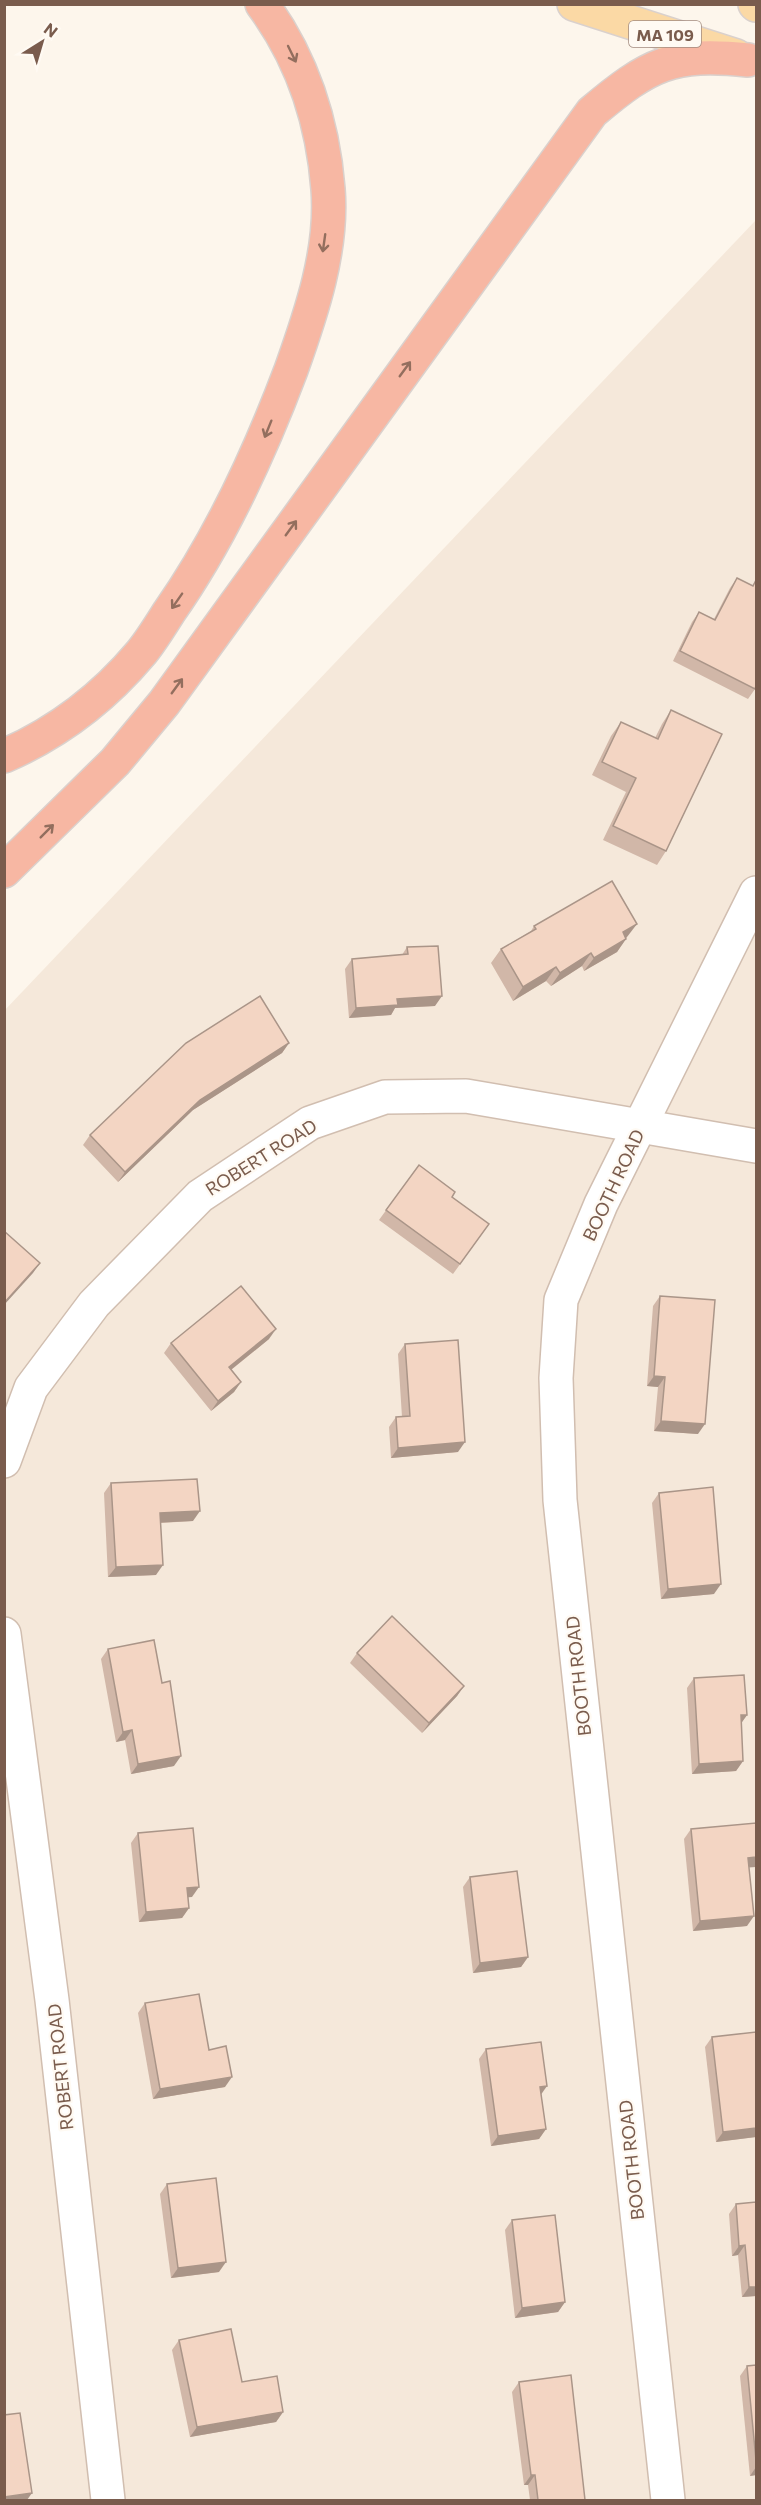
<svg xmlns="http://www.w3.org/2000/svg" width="761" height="2505" font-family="Commissioner,sans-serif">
<rect width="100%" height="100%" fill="#fdf6ec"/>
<path fill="#f5e8da" d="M 756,220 L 756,2500 L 5,2500 L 4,1011 Z"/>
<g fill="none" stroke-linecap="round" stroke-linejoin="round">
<g stroke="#d1beb0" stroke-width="36">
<g id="street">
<path d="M 4,1461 L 31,1388 L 94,1304 L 200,1196 L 310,1123 L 385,1097 L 466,1096 L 756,1146"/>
<path d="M 4,1634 L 52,2000 L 108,2500"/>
<path d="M 668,2500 L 560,1500 L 556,1378 L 561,1300 L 601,1204 L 756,893"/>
</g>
</g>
<g stroke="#dad1cd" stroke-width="36">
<g id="primary">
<path d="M 574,4 L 736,56"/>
<path d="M 755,4 L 756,5"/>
</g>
</g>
<g stroke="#dad1cd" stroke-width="36">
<g id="highway">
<path d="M 4,756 C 57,733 104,697 141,653 C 151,641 160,626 169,612 C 221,538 259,455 291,370 C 311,314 333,250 328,189 C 323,123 302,58 262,4"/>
<path d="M 4,871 L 115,762 L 164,703 L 592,112 C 649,64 672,52 748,60"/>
</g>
</g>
<use href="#street" stroke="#fff" stroke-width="33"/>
<use href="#primary" stroke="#fbd9a5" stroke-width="33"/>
<use href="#highway" stroke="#f7b7a3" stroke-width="33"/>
</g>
<g fill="#d1b7a8">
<path d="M 737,578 L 752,586 L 756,580 L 755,689 L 748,699 L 673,661 L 692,622 L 699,612 L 714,619 L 730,588 Z"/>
<path d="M 671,710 L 666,851 L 657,865 L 603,840 L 626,792 L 592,775 L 611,736 L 621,722 L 655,738 L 662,724 Z"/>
<path d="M 534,926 L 627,937 L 617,952 L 584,971 L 582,966 L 551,986 L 546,981 L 513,1001 L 491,963 L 501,949 L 531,931 Z"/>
<path d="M 407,947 L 435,1006 L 395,1008 L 391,1015 L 349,1018 L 345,969 L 352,959 L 402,955 Z"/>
<path d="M 289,1043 L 282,1053 L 193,1110 L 118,1182 L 83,1145 L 90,1135 Z"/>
<path d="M 419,1165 L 452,1197 L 489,1224 L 453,1274 L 379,1220 Z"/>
<path d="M 660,1296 L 698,1434 L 654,1431 L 658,1387 L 647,1386 L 653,1306 Z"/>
<path d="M 269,1339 L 231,1370 L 241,1382 L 234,1392 L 211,1411 L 164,1353 L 171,1343 Z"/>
<path d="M 405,1344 L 458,1452 L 391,1458 L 389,1427 L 396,1417 L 402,1417 L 398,1354 Z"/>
<path d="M 111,1483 L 193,1521 L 161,1523 L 156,1575 L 108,1577 L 104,1493 Z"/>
<path d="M 659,1493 L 714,1594 L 661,1599 L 652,1503 Z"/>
<path d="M 108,1649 L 174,1766 L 131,1774 L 125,1740 L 116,1742 L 101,1659 Z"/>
<path d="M 357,1653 L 464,1686 L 457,1696 L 422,1733 L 350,1663 Z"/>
<path d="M 694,1678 L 747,1715 L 741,1723 L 743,1761 L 736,1771 L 692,1774 L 687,1688 Z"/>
<path d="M 691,1829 L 749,1867 L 747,1926 L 693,1931 L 684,1839 Z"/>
<path d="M 138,1833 L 192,1897 L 188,1897 L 189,1908 L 182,1918 L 139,1922 L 131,1843 Z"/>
<path d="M 470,1877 L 528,1957 L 521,1967 L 473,1973 L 463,1887 Z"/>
<path d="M 145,2003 L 209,2050 L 225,2087 L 153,2099 L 138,2013 Z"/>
<path d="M 756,2032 L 756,2137 L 716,2142 L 705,2047 L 712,2037 Z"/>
<path d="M 486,2049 L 541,2093 L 546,2129 L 539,2139 L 491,2146 L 479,2059 Z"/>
<path d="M 167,2184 L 219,2272 L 171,2278 L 160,2194 Z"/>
<path d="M 756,2202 L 756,2296 L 742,2297 L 738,2255 L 732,2256 L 729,2214 L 736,2204 Z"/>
<path d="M 512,2220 L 565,2302 L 558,2312 L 515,2318 L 505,2230 Z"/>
<path d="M 179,2340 L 242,2382 L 283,2412 L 276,2422 L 190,2437 L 172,2350 Z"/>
<path d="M 756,2365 L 756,2475 L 750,2476 L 740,2376 L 747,2366 Z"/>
<path d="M 519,2382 L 585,2500 L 530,2500 L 528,2485 L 524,2485 L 512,2392 Z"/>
</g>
<g fill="#aa9588">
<path d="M 637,924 L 627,937 L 613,946 L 623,932 Z"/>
<path d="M 626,939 L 617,952 L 584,971 L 594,958 Z"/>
<path d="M 591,953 L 582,966 L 551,986 L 560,973 Z"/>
<path d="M 556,967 L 546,981 L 513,1001 L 523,987 Z"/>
<path d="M 442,996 L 435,1006 L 395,1008 L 391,1015 L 349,1018 L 356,1008 L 397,999 Z"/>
<path d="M 289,1043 L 282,1053 L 193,1110 L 118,1182 L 125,1172 L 200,1100 Z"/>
<path d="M 40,1263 L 33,1273 L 4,1305 L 4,1303 Z"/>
<path d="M 276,1329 L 269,1339 L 222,1377 L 229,1367 Z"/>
<path d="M 654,1376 L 665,1377 L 658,1387 L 647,1386 Z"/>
<path d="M 241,1382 L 234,1392 L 211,1411 L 218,1401 Z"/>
<path d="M 661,1421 L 705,1424 L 698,1434 L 654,1431 Z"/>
<path d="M 465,1442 L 458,1452 L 391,1458 L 398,1448 Z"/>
<path d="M 200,1511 L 193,1521 L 153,1523 L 160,1513 Z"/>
<path d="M 163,1565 L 156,1575 L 108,1577 L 116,1567 Z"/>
<path d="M 721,1584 L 714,1594 L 661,1599 L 668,1589 Z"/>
<path d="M 464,1686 L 457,1696 L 422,1733 L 429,1723 Z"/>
<path d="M 741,1715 L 747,1715 L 740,1725 Z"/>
<path d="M 132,1730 L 125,1740 L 116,1742 L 123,1732 Z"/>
<path d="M 181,1756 L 174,1766 L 131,1774 L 138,1764 Z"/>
<path d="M 743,1761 L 736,1771 L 692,1774 L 699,1764 Z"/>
<path d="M 756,1857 L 756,1867 L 741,1868 L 748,1858 Z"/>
<path d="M 199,1887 L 192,1897 L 180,1898 L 187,1888 Z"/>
<path d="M 189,1908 L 182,1918 L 139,1922 L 146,1912 Z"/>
<path d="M 754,1916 L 747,1926 L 693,1931 L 700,1921 Z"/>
<path d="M 528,1957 L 521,1967 L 473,1973 L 480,1963 Z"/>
<path d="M 232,2077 L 225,2087 L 153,2099 L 160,2089 Z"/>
<path d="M 547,2086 L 540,2096 L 540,2087 Z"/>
<path d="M 756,2128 L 756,2137 L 716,2142 L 723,2132 Z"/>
<path d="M 546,2129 L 539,2139 L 491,2146 L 498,2136 Z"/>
<path d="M 745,2245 L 738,2255 L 732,2256 L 739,2246 Z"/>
<path d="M 226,2262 L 219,2272 L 171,2278 L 178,2268 Z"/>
<path d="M 749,2287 L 756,2287 L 756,2296 L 742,2297 Z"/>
<path d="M 565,2302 L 558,2312 L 515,2318 L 522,2308 Z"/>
<path d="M 283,2412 L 276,2422 L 190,2437 L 197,2427 Z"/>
<path d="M 756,2467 L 756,2475 L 750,2476 Z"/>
<path d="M 531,2475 L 535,2475 L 528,2485 L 524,2485 Z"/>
<path d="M 32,2493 L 27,2500 L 4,2500 L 4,2497 Z"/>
</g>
<g fill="#f3d5c3" stroke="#aa9588" stroke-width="1.5">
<path d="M 737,578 L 753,586 L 756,580 L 756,686 L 755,689 L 680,651 L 699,612 L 715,620 Z"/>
<path d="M 671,710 L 722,734 L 666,851 L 613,826 L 636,778 L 602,762 L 621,722 L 658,739 Z"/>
<path d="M 612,881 L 637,924 L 623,932 L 626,939 L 594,958 L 591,953 L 560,973 L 556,967 L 523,987 L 501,949 L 536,929 L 534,926 Z"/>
<path d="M 438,946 L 442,996 L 397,999 L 398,1005 L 356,1008 L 352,959 L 408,954 L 407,947 Z"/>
<path d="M 260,996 L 289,1043 L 200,1100 L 125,1172 L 90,1135 L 186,1043 Z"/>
<path d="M 419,1165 L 455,1192 L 452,1197 L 489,1224 L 460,1264 L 386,1210 Z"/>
<path d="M 4,1231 L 40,1263 L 4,1303 Z"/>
<path d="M 241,1286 L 276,1329 L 229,1367 L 241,1382 L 218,1401 L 171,1343 Z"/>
<path d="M 660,1296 L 715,1300 L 705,1424 L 661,1421 L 665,1377 L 654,1376 Z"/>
<path d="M 458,1340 L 465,1442 L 398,1448 L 396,1417 L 410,1416 L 405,1344 Z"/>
<path d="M 197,1479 L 200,1511 L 160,1513 L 163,1565 L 116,1567 L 111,1483 Z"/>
<path d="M 713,1487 L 721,1584 L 668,1589 L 659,1493 Z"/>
<path d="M 392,1616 L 464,1686 L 429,1723 L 357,1653 Z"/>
<path d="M 154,1640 L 162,1683 L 170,1681 L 181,1756 L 138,1764 L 132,1730 L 123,1732 L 108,1649 Z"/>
<path d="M 744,1675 L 747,1715 L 741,1715 L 743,1761 L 699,1764 L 694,1678 Z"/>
<path d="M 756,1823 L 756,1857 L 748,1858 L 754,1916 L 700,1921 L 691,1829 Z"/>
<path d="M 193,1828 L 199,1887 L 187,1888 L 189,1908 L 146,1912 L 138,1833 Z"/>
<path d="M 517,1871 L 528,1957 L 480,1963 L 470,1877 Z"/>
<path d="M 199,1994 L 209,2050 L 226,2046 L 232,2077 L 160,2089 L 145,2003 Z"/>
<path d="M 756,2032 L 756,2128 L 723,2132 L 712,2037 Z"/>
<path d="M 541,2042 L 547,2086 L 540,2087 L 546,2129 L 498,2136 L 486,2049 Z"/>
<path d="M 216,2178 L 226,2262 L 178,2268 L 167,2184 Z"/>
<path d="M 756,2202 L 756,2287 L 749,2287 L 745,2245 L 739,2246 L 736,2204 Z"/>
<path d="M 555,2215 L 565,2302 L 522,2308 L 512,2220 Z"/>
<path d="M 231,2329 L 242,2382 L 277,2376 L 283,2412 L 197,2427 L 179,2340 Z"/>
<path d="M 756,2365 L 756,2460 L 747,2366 Z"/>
<path d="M 571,2375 L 585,2500 L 538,2500 L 535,2475 L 531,2475 L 519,2382 Z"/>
<path d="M 20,2413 L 32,2493 L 4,2497 L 4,2415 Z"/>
</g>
<defs><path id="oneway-shaft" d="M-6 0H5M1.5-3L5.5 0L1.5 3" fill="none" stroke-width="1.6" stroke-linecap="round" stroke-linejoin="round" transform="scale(1.5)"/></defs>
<g stroke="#936e5e">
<use href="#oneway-shaft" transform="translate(292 54) rotate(64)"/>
<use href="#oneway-shaft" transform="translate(324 243) rotate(98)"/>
<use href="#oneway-shaft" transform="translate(405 369) rotate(-54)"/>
<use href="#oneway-shaft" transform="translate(268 429) rotate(112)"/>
<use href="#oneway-shaft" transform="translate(291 528) rotate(-54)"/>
<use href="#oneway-shaft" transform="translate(177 601) rotate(125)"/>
<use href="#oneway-shaft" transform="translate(177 686) rotate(-54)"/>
<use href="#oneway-shaft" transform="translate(47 831) rotate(-45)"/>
</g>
<g text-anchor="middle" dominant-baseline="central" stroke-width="4.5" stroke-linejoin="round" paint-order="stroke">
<rect fill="#fffaf3" stroke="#a28b7f" stroke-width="1.5" x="629" y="21" width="72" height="26" rx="4.5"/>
<g font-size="16" font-weight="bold" fill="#7a5c4d">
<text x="665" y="34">MA 109</text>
</g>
<g font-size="18" fill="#7a5c4d" stroke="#fffaf3">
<text transform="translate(261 1157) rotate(-32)">ROBERT ROAD</text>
<text transform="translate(613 1185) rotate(-65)">BOOTH ROAD</text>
<text transform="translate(578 1676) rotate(-96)">BOOTH ROAD</text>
<text transform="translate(60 2067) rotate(-96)">ROBERT ROAD</text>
<text transform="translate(631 2160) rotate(-96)">BOOTH ROAD</text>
</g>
</g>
<rect width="761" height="2505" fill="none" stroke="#7a5c4d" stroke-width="12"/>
<g transform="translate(42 42) rotate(37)" stroke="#fffaf3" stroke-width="4.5" paint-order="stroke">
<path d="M0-4.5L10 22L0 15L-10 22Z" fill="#7a5c4d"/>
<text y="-9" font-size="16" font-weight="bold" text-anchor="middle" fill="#7a5c4d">N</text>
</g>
</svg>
